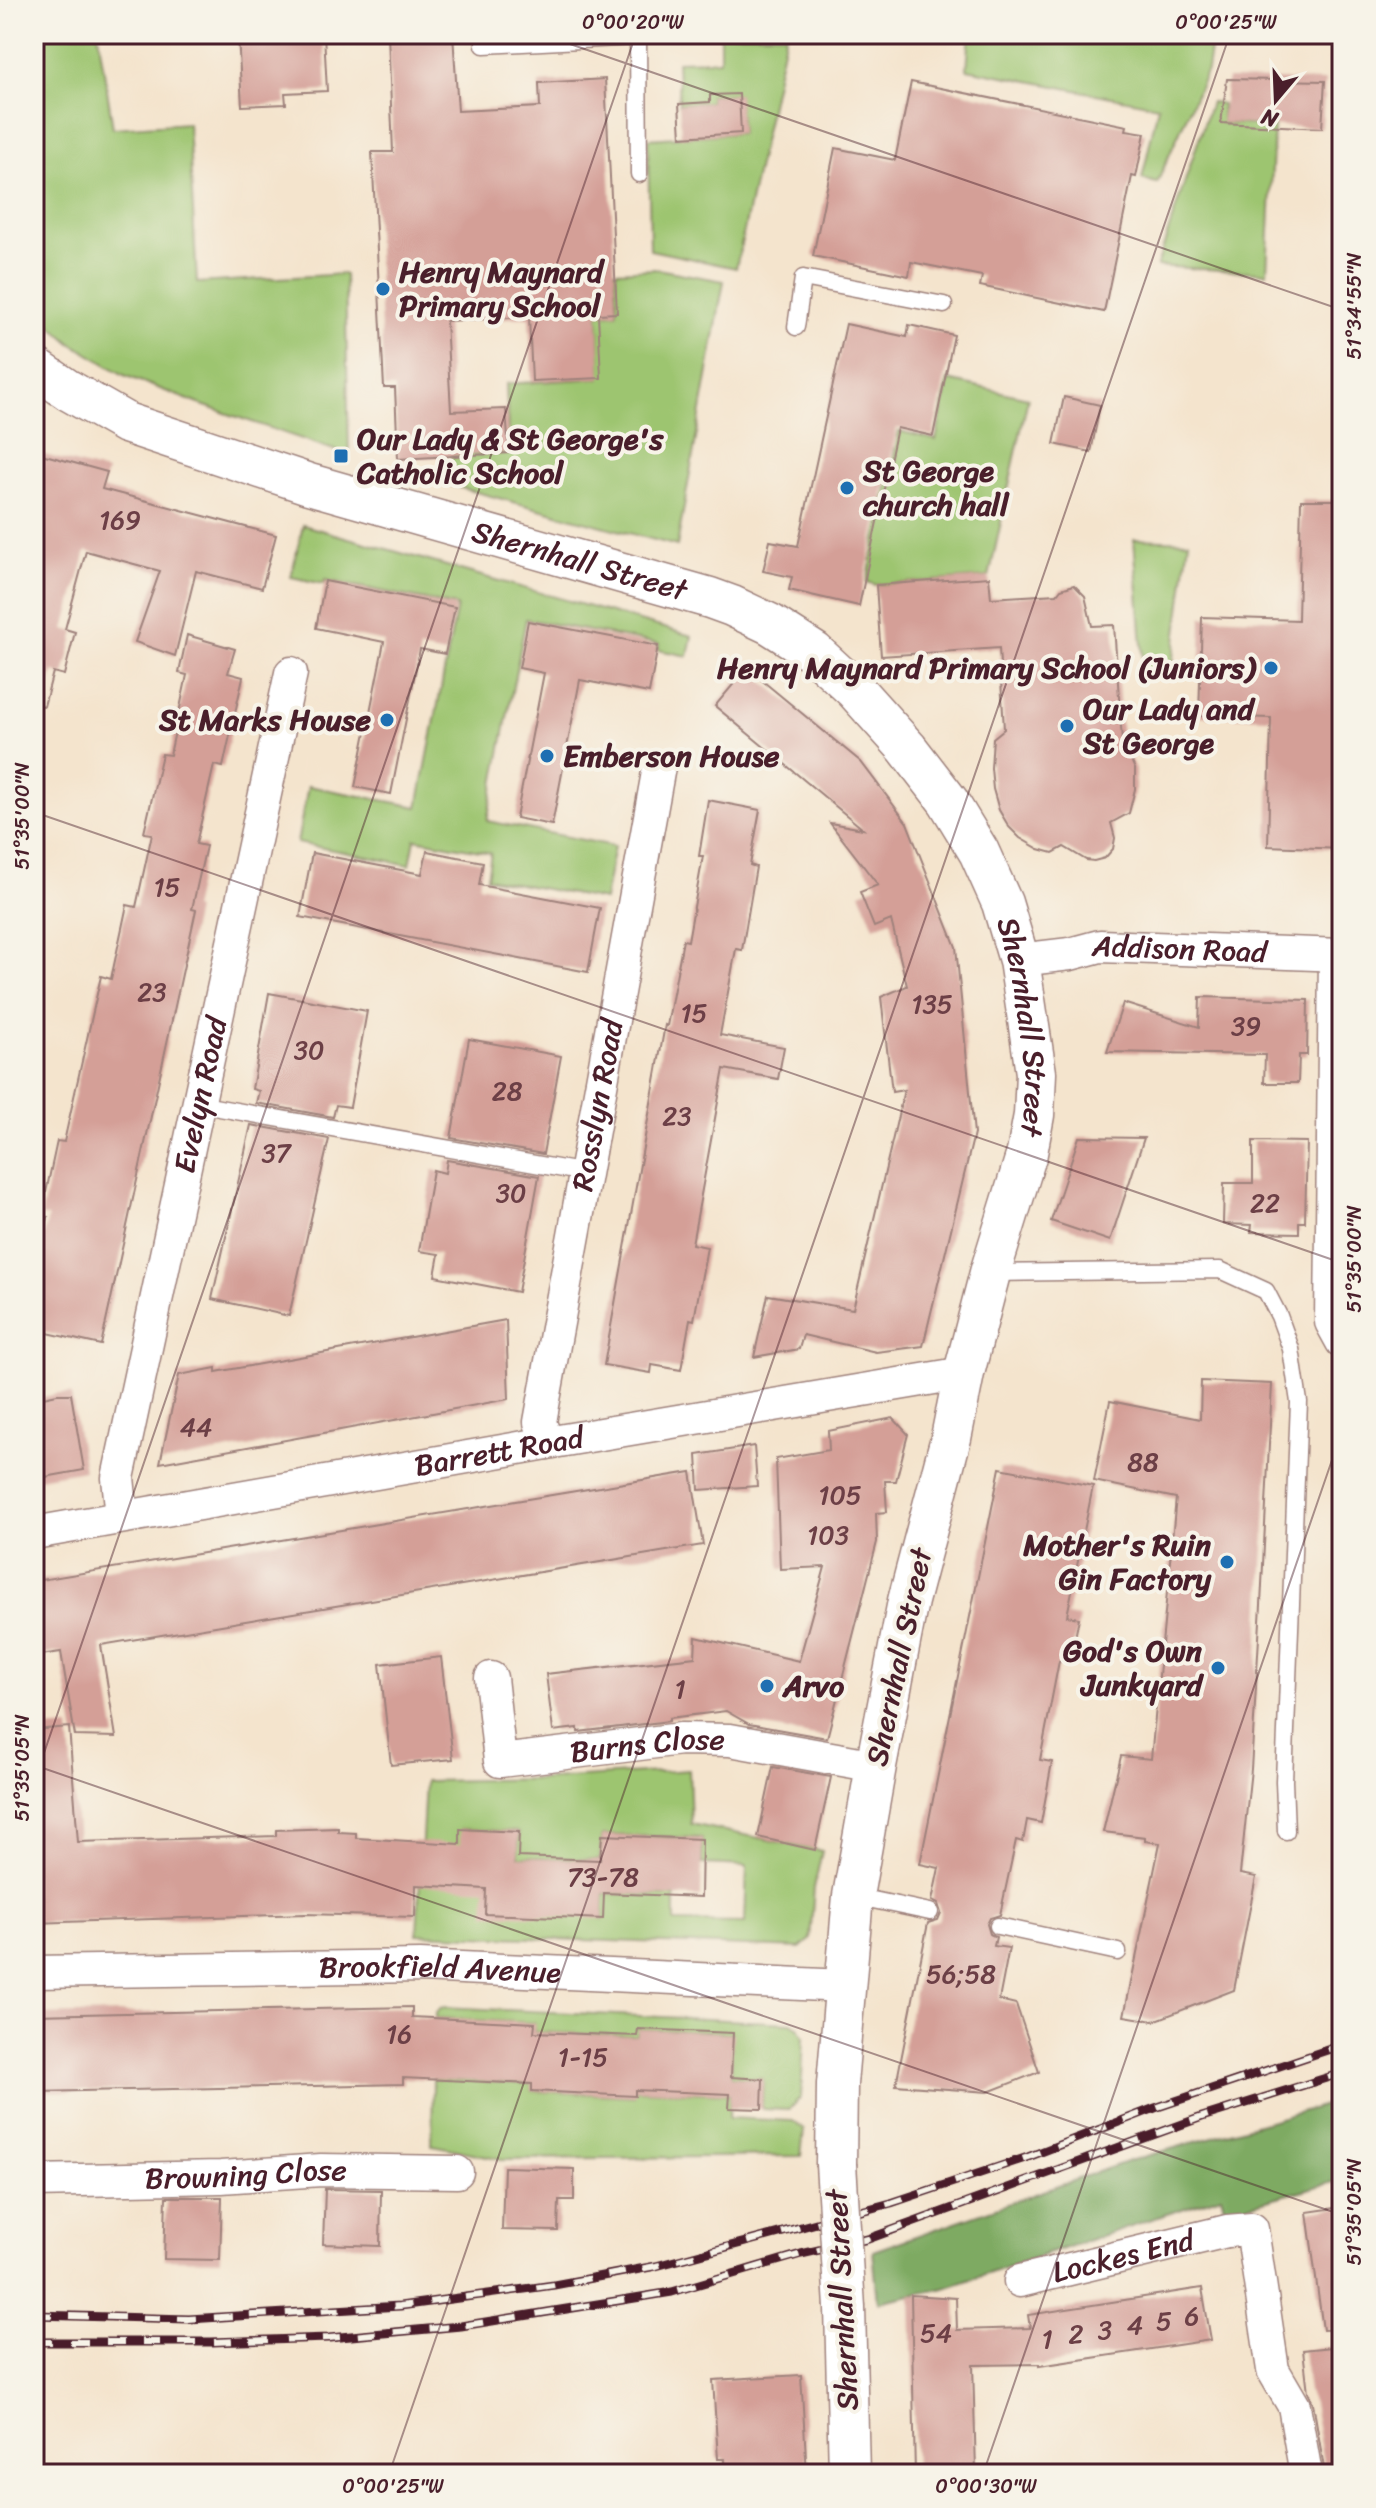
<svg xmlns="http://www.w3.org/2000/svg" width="1376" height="2508" font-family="Sriracha,sans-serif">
<rect width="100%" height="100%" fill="#f7f3e8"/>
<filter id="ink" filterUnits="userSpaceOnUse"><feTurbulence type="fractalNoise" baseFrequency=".0125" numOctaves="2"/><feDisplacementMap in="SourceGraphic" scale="16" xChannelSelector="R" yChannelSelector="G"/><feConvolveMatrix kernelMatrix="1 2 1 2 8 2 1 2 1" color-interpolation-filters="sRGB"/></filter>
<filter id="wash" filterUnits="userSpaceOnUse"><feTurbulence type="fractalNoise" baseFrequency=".006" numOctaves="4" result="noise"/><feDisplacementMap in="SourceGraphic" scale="32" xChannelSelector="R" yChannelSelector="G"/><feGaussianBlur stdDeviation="1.8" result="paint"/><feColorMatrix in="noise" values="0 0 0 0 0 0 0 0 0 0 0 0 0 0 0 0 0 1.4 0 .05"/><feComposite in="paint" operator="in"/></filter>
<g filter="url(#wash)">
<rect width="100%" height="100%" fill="#f4e4cd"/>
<g fill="#9dc570" stroke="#74724e" stroke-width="2" fill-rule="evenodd">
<path d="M 34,34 L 98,34 L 113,128 L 188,123 L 197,283 L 345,274 L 349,455 L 199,404 L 124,375 L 71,343 L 34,311 Z"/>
<path d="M 720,34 L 786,34 L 736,268 L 650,250 L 648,139 L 741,133 L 738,94 L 710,95 L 710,102 L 679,104 L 677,61 L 720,60 Z"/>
<path d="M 970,34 L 1157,34 L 1211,42 L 1207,70 L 1157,183 L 1142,179 L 1158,106 L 967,69 Z"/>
<path d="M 1211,102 L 1222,104 L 1222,123 L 1274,126 L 1267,273 L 1157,266 Z"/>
<path d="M 657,269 L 724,281 L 677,546 L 446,484 L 452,456 L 509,453 L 506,384 L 600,378 L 598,314 L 617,313 L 615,271 Z"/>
<path d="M 948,380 L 1028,398 L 989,577 L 876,585 L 867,582 L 899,431 L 936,440 Z"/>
<path d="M 303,525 L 692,636 L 688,656 L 658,650 L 659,644 L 526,619 L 487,821 L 614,846 L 604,900 L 487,878 L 491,853 L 415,839 L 410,865 L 297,843 L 308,786 L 418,807 L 457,606 L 325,580 L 324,584 L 291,577 Z"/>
<path d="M 1134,539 L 1189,541 L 1172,672 L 1144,672 Z"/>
<path d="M 689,1770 L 691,1824 L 822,1851 L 814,1888 L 810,1940 L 801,1948 L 417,1934 L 425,1781 L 551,1779 ZM 461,1829 L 519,1832 L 518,1857 L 600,1860 L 602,1835 L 702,1838 L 702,1864 L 747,1866 L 745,1923 L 675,1922 L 675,1896 L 604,1893 L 603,1919 L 486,1889 Z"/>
<path d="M 442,2007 L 791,2023 L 799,2028 L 804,2036 L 801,2097 L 789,2110 L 762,2109 L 763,2079 L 731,2077 L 732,2033 L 638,2029 L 637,2036 L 534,2032 L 534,2023 L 436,2018 L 436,2012 Z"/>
<path d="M 433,2079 L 532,2084 L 532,2091 L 634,2096 L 635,2090 L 730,2094 L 729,2118 L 793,2121 L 804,2130 L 801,2156 L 502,2159 L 432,2145 Z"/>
</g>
<path fill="#7eaa62" stroke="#646446" stroke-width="2" d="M 1342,2100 L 1342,2180 L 1225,2211 L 1221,2196 L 945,2288 L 878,2302 L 873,2251 L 1129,2161 Z"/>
<g id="blocks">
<g fill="#d49f97">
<path d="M 238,34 L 324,34 L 327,91 L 285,93 L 286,104 L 242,106 Z"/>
<path d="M 388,34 L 453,34 L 458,111 L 540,107 L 539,83 L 605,79 L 617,313 L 598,314 L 601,378 L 532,381 L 529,317 L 446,321 L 451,411 L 506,409 L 509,453 L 398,459 L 395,388 L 384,388 L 372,152 L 393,152 Z"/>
<path d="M 1227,79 L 1325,81 L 1322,128 L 1221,123 Z"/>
<path d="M 911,82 L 1127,126 L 1126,130 L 1145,133 L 1136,177 L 1132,176 L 1104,312 L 980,286 L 982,276 L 911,262 L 909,276 L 813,256 L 835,148 L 895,160 Z"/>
<path d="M 739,94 L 741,133 L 681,137 L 679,104 L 710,102 L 710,95 Z"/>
<path d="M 846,324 L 907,337 L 909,325 L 954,335 L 933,436 L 897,428 L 859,606 L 789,590 L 792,577 L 763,571 L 770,541 L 798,546 Z"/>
<path d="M 1064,397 L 1100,405 L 1091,452 L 1054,444 Z"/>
<path d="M 34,452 L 107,472 L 102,489 L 276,535 L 262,588 L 196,571 L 175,656 L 135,642 L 160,571 L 86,551 L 65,629 L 75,632 L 64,675 L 53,672 L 44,706 L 34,704 Z"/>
<path d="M 1301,500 L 1342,500 L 1342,849 L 1268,846 L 1271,718 L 1199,716 L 1202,617 L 1298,620 Z"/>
<path d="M 989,577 L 991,598 L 1057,594 L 1061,589 L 1074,585 L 1085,596 L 1092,626 L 1114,625 L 1122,741 L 1135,769 L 1135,789 L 1129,813 L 1111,823 L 1115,838 L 1113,849 L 1105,858 L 1094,861 L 1086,860 L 1064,847 L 1053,853 L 1039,849 L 1020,838 L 1009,827 L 999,810 L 993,789 L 991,768 L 993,738 L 1004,729 L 999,648 L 881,656 L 876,585 Z"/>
<path d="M 325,581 L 455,607 L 445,654 L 420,649 L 391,794 L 355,787 L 384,642 L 316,628 Z"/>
<path d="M 528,621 L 658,646 L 649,693 L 580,680 L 552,825 L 516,818 L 544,673 L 519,668 Z"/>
<path d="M 187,635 L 235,649 L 228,673 L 243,677 L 223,767 L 214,765 L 196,844 L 206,846 L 192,909 L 196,910 L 101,1345 L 34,1330 L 34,1280 L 48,1217 L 41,1216 L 57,1141 L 64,1142 L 101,976 L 111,979 L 127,905 L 136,907 L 152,834 L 144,833 L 162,754 L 170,755 L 187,675 L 179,673 Z"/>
<path d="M 747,668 L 861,762 L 907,823 L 956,947 L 974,1134 L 923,1346 L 876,1352 L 803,1335 L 799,1349 L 754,1357 L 768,1295 L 853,1309 L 904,1090 L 892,1092 L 881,997 L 907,986 L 891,920 L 874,927 L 860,892 L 878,885 L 830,823 L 863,829 L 715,706 Z"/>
<path d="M 708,800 L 760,810 L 750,865 L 756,867 L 742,950 L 736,949 L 720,1035 L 784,1047 L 778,1079 L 724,1069 L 692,1244 L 707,1247 L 694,1320 L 690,1319 L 681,1370 L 652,1365 L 651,1373 L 604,1365 L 665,1025 L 667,1026 L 683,940 L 688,941 L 703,856 L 699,856 Z"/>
<path d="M 427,851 L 483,862 L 479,885 L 600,908 L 588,972 L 300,917 L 312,853 L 422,874 Z"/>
<path d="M 269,993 L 367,1011 L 350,1107 L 336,1105 L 333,1117 L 256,1103 L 259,1091 L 252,1089 Z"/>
<path d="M 1200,997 L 1308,1000 L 1307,1055 L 1299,1055 L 1298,1083 L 1264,1083 L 1265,1055 L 1107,1052 L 1123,1003 L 1199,1027 Z"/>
<path d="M 469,1039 L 561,1056 L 543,1154 L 451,1138 Z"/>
<path d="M 251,1125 L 329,1139 L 289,1316 L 212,1299 Z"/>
<path d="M 1079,1137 L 1144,1138 L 1110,1241 L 1051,1221 Z"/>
<path d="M 1253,1141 L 1307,1142 L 1305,1222 L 1299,1222 L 1299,1233 L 1251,1232 L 1252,1225 L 1223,1224 L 1224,1183 L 1253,1183 Z"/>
<path d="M 447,1160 L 539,1176 L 518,1292 L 435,1276 L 439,1254 L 419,1251 L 433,1170 L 445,1173 Z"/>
<path d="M 506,1320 L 509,1399 L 160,1463 L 179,1375 L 216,1368 L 216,1372 Z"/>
<path d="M 1201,1381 L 1272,1384 L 1261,1605 L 1251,1769 L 1240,1874 L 1256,1877 L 1234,1990 L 1154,2021 L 1124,2016 L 1160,1843 L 1145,1841 L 1145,1837 L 1103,1832 L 1121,1756 L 1151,1759 L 1176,1498 L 1094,1481 L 1110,1401 L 1200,1419 Z"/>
<path d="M 57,1394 L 71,1394 L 84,1470 L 34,1479 L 34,1399 Z"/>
<path d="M 893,1418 L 908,1434 L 896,1481 L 885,1481 L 887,1512 L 876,1513 L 877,1542 L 827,1738 L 749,1724 L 726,1711 L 669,1718 L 669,1721 L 578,1732 L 578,1728 L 553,1731 L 546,1674 L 695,1657 L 696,1637 L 799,1661 L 825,1567 L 780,1569 L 776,1459 L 829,1450 L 828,1431 Z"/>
<path d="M 754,1446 L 757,1486 L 699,1490 L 697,1455 Z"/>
<path d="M 1000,1468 L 1093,1486 L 1067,1616 L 1079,1618 L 1070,1663 L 1059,1661 L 1040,1760 L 1052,1762 L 1041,1823 L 1027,1820 L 1023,1842 L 1016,1840 L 1000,1915 L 990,1918 L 987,1924 L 990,1934 L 996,1937 L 994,1946 L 1009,1948 L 999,2000 L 1016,2004 L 1039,2072 L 988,2092 L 896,2085 L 928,1923 L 938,1920 L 941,1913 L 938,1904 L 932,1901 L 939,1868 L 920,1864 Z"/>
<path d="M 691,1472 L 703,1545 L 101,1645 L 116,1737 L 75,1736 L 61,1652 L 34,1656 L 34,1581 Z"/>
<path d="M 441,1657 L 453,1759 L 391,1765 L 380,1664 Z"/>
<path d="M 69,1727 L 78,1842 L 276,1836 L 276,1830 L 338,1828 L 338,1832 L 356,1833 L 356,1838 L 460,1844 L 460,1829 L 519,1832 L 518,1857 L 600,1860 L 602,1835 L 702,1839 L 701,1897 L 604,1893 L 603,1919 L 485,1914 L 486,1889 L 416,1885 L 415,1917 L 305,1914 L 34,1923 L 34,1730 Z"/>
<path d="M 773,1767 L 831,1777 L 815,1850 L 758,1837 Z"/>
<path d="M 412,2007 L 412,2017 L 535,2023 L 534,2032 L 637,2036 L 638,2029 L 733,2033 L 731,2077 L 763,2079 L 762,2109 L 729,2108 L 730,2094 L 635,2090 L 635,2096 L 532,2091 L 532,2084 L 403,2078 L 403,2084 L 37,2092 L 36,2067 L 34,2067 L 34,2015 Z"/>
<path d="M 504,2167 L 574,2169 L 574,2200 L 559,2200 L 558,2231 L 502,2230 Z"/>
<path d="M 325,2189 L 381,2190 L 380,2246 L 323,2244 Z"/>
<path d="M 166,2197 L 222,2197 L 220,2260 L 164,2259 Z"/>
<path d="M 1342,2207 L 1342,2329 L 1323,2330 L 1307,2212 Z"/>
<path d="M 1202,2288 L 1211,2340 L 1039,2366 L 1039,2364 L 973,2365 L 976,2473 L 915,2474 L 911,2295 L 956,2298 L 957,2330 L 1030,2328 L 1028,2315 Z"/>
<path d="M 1342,2346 L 1342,2474 L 1325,2474 L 1313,2403 L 1308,2392 L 1303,2350 Z"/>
<path d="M 801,2375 L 807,2474 L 726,2474 L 725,2459 L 718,2459 L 713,2380 Z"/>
</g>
</g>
</g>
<g filter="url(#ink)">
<use href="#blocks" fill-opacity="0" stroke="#9f827c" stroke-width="2"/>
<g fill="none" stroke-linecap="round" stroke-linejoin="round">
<g stroke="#9f827c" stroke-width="19">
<g id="service">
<path d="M 484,34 L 484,45 L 638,37 L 639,174"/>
<path d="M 796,327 L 803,278 L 944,305"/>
<path d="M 197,1104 L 586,1173"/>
<path d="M 991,1273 L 1220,1270 L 1266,1291 L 1279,1316 L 1291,1349 L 1299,1402 L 1284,1781 L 1286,1831"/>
<path d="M 854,1896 L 930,1912"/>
<path d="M 998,1926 L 1118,1952"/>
</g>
</g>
<g stroke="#9f827c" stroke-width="35">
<g id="minor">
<path d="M 1335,955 L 1331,1322 L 1342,1342"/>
<path id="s1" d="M 1019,960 L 1070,954 L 1100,946 L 1342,955"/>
<path id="s2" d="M 547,1443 L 540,1422 L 659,767"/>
<path id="s3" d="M 122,1516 L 118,1478 L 291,673"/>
<path id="s4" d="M 34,1533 L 547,1443 L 964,1373"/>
<path id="s5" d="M 491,1678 L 500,1761 L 681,1739 L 730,1740 L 876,1766"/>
<path id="s6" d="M 34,1972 L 420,1966 L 845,1986"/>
<path id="s7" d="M 34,2181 L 221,2177 L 321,2170 L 457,2172"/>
<path id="s8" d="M 1020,2281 L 1227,2231 L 1252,2229 L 1273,2370 L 1294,2406 L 1306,2474"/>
</g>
</g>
<g stroke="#9f827c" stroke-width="43">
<g id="tertiary">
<path id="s9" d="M 34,367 L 68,390 L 126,423 L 309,484 L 710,598 L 732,606 L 770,624 L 814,652 L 854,689 L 907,748 L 948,801 L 979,852 L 1002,903 L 1019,960 L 1036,1073 L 1034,1115 L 1027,1153 L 990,1273 L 964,1373 L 951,1438 L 908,1601 L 876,1766 L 853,1896 L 837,2084 L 836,2164"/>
<path d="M 845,2307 L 849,2474"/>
</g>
</g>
<use href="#service" stroke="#fff" stroke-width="16"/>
<use href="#minor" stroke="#fff" stroke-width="32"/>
<use href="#tertiary" stroke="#fff" stroke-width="40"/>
<g stroke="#4a1f2b" stroke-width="9">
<g id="rail">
<path d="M 34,2315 L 189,2319 L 400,2306 L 554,2285 L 656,2266 L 891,2203 L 1028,2157 L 1155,2108 L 1342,2045"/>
<path d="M 34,2342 L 211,2342 L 329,2338 L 461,2326 L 672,2292 L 801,2254 L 868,2239 L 1202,2117 L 1342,2073"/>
</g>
</g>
<use href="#rail" stroke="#f7f3e8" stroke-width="6" stroke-dasharray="18" stroke-linecap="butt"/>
<g stroke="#9f827c" stroke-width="43" stroke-linecap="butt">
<path id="tertiary-bridge" d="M 836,2164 L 845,2307"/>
</g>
<use href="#tertiary-bridge" stroke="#fff" stroke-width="40"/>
</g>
</g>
<path fill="none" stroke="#4a1f2b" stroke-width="2" stroke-opacity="0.45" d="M 541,34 L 1342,310M 34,59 L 43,34M 34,812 L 1342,1263M 34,1765 L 1342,2215M 34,1782 L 636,34M 389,2474 L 1230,34M 983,2474 L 1342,1431"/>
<g fill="#1f6fb2" stroke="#f7f3e8" stroke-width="3">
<circle cx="383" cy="289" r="8"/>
<rect x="333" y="448" width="16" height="16" rx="4"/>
<circle cx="847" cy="488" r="8"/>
<circle cx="1271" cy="668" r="8"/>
<circle cx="387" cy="720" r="8"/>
<circle cx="1067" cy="726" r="8"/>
<circle cx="547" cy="756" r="8"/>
<circle cx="1227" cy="1562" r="8"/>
<circle cx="1218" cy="1668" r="8"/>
<circle cx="767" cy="1686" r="8"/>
</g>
<g text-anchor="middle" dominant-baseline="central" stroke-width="8" stroke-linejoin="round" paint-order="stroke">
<g font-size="26" fill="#6c3f46">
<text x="120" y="520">169</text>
<text x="167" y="887">15</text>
<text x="152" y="992">23</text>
<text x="932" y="1004">135</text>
<text x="694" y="1013">15</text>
<text x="1246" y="1026">39</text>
<text x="309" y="1050">30</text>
<text x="507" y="1091">28</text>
<text x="677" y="1116">23</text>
<text x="276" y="1153">37</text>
<text x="511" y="1193">30</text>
<text x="1265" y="1203">22</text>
<text x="196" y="1427">44</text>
<text x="1143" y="1462">88</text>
<text x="840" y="1495">105</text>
<text x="828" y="1535">103</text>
<text x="680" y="1689">1</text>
<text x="603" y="1877">73-78</text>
<text x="961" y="1974">56;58</text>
<text x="399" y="2034">16</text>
<text x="583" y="2057">1-15</text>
<text x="1192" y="2316">6</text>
<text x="1164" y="2321">5</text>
<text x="1135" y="2325">4</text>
<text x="1105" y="2330">3</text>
<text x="936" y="2333">54</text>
<text x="1076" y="2334">2</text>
<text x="1047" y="2339">1</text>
</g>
<g font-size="30" font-weight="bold" fill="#4a1f2b" stroke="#f7f3e8" text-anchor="start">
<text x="399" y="272">Henry Maynard<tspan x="399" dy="34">Primary School</tspan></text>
<text x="357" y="439">Our Lady &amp; St George's<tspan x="357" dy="34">Catholic School</tspan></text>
<text x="863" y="471">St George<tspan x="863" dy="34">church hall</tspan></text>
<text x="1255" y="668" text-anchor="end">Henry Maynard Primary School (Juniors)</text>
<text x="1083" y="709">Our Lady and<tspan x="1083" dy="34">St George</tspan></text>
<text x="371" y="720" text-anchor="end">St Marks House</text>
<text x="563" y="756">Emberson House</text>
<text x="1211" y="1545" text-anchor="end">Mother's Ruin<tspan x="1211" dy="34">Gin Factory</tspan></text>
<text x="1202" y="1651" text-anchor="end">God's Own<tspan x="1202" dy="34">Junkyard</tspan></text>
<text x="783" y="1686">Arvo</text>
</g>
<g font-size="30" fill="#4a1f2b" stroke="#f7f3e8">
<text stroke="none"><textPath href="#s9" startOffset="582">Shernhall Street</textPath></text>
<text stroke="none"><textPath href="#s1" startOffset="162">Addison Road</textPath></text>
<text stroke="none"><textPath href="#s9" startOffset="1278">Shernhall Street</textPath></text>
<text stroke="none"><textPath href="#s3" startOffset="430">Evelyn Road</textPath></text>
<text stroke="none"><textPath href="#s2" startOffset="344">Rosslyn Road</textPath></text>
<text stroke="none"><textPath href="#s4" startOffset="472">Barrett Road</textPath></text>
<text transform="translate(899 1657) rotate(-78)">Shernhall Street</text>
<text stroke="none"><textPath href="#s5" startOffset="232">Burns Close</textPath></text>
<text stroke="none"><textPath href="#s6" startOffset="406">Brookfield Avenue</textPath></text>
<text stroke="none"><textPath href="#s7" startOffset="212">Browning Close</textPath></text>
<text stroke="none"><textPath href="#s8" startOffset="106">Lockes End</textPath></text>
<text transform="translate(842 2300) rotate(-93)">Shernhall Street</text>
</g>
</g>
<rect width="1376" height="2508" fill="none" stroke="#f7f3e8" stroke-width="88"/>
<g transform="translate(1276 100) rotate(199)" stroke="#f7f3e8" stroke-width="6" paint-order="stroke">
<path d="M0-6L14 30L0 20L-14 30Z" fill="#4a1f2b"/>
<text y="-12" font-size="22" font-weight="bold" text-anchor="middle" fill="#4a1f2b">N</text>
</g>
<rect x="44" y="44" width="1288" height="2420" fill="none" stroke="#4a1f2b" stroke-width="3"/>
<g font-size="20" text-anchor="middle" fill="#4a1f2b">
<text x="633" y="29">0°00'20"W</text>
<text x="1226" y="29">0°00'25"W</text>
<text transform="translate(1354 306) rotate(-90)" y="7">51°34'55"N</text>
<text transform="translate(22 816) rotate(-90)" y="7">51°35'00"N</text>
<text transform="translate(1354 1259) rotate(-90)" y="7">51°35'00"N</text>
<text transform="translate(22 1768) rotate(-90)" y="7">51°35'05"N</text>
<text transform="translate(1354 2212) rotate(-90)" y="7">51°35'05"N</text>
<text x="393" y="2493">0°00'25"W</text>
<text x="986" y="2493">0°00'30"W</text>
</g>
</svg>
